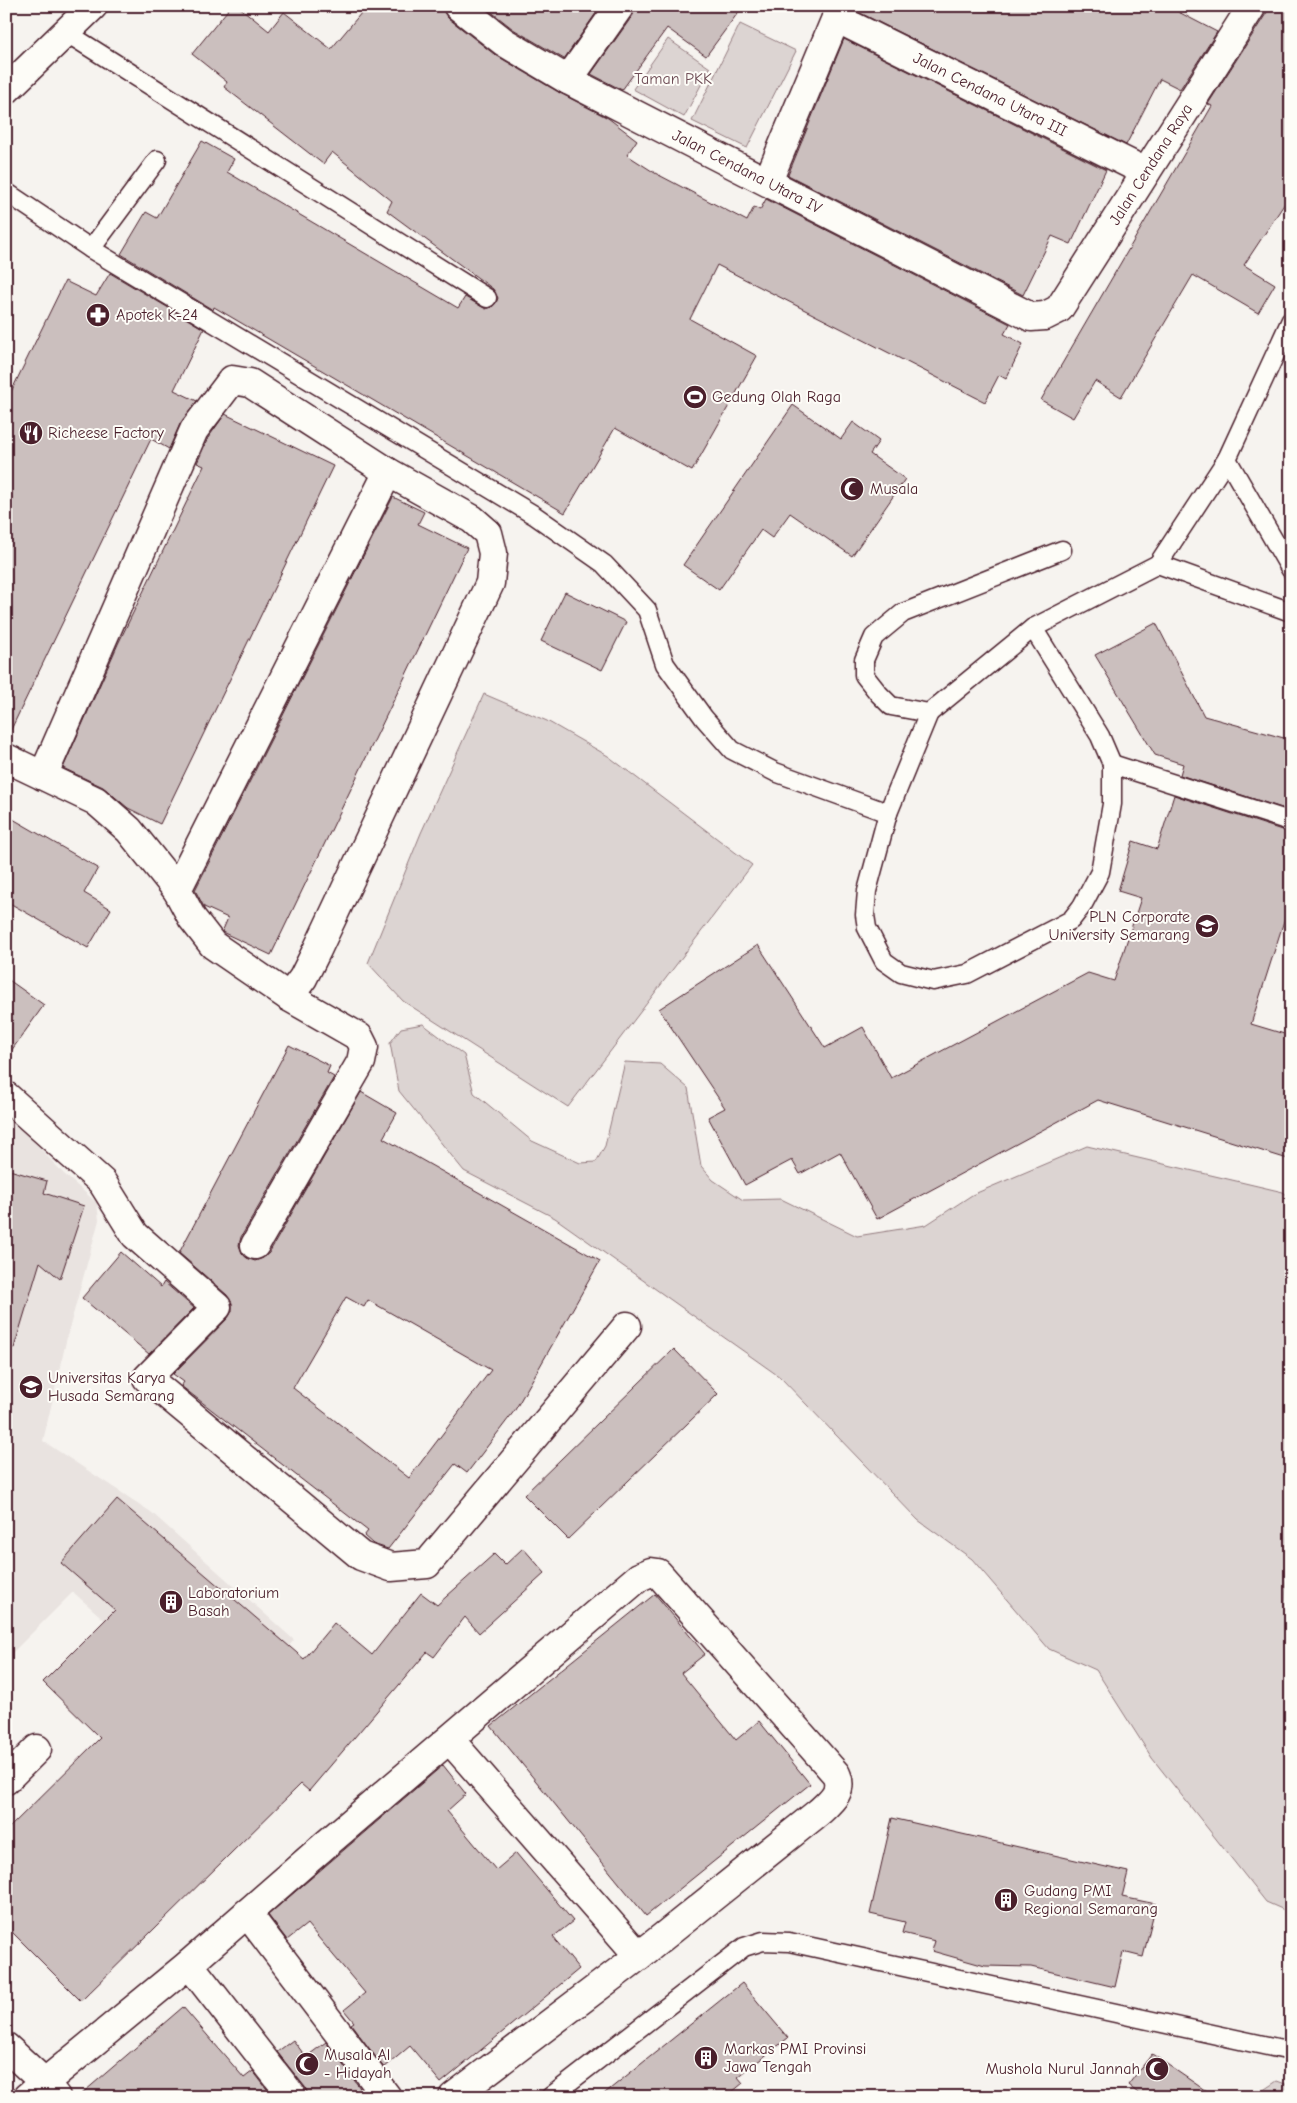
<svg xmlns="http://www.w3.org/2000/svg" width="1297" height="2103" font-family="'Comic Neue',sans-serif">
<rect width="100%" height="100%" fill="#f6f3ef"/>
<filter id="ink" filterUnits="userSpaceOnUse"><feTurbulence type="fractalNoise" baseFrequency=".02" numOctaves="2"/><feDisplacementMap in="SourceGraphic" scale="10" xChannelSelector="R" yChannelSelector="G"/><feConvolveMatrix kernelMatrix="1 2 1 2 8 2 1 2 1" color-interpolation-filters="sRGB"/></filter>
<g filter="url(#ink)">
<path fill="#e9e3e0" d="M 6,1112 L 64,1174 L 97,1203 L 99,1220 L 68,1333 L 43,1441 L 151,1512 L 294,1640 L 222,1724 L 73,1592 L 6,1659 Z"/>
<g fill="#dcd4d2" stroke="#937a7e">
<path d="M 740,24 L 796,51 L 747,148 L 692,121 Z"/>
<path d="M 668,39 L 710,68 L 684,117 L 633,89 Z"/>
<path d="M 484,694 L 547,721 L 608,756 L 752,865 L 568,1107 L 403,1001 L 368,963 L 421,833 Z"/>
<path d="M 423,1024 L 464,1055 L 474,1093 L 532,1141 L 580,1163 L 596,1162 L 605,1146 L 625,1062 L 660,1064 L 688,1088 L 701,1166 L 713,1180 L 743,1200 L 781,1199 L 857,1236 L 926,1225 L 972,1195 L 1087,1146 L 1283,1192 L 1291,1198 L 1291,1527 L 1288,1537 L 1285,1605 L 1291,1634 L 1291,1913 L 1266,1902 L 1152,1758 L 1096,1670 L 1049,1649 L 972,1559 L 918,1520 L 780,1377 L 555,1218 L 464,1171 L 399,1091 L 390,1043 L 401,1028 Z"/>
<path d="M 1277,2081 L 1291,2086 L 1291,2097 L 1253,2097 Z"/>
</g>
<g fill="#cbbfbe" stroke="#4a1f2b" fill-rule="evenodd">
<path d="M 231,6 L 238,6 L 269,31 L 284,12 L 331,49 L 367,6 L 443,6 L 444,12 L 448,18 L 494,54 L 560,93 L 608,118 L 637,140 L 627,155 L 655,173 L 747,221 L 754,207 L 760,210 L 766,199 L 1010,324 L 1004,334 L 1023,344 L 1006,379 L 999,375 L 985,402 L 717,265 L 690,319 L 757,356 L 692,471 L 615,428 L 565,513 L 214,307 L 213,310 L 121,254 L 146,212 L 157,218 L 202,141 L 234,159 L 227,172 L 458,308 L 465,297 L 486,309 L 492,307 L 496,303 L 498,298 L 493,289 L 387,211 L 392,201 L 332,152 L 323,164 L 224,87 L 227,82 L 192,54 Z"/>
<path d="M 484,6 L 601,6 L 564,59 L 513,29 Z"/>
<path d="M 635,6 L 743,6 L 706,56 L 667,28 L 622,90 L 591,74 L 633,15 Z"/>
<path d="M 859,6 L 1167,6 L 1217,32 L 1180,89 L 1160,79 L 1126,145 L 856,11 Z"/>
<path d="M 1271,6 L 1291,6 L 1291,194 L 1244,265 L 1275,284 L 1258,313 L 1193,275 L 1121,397 L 1095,381 L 1073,418 L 1041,400 L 1212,106 L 1208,104 Z"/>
<path d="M 844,39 L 1106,170 L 1071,244 L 1052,236 L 1023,295 L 788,175 Z"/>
<path d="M 110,273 L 204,329 L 174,390 L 197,401 L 180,424 L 169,449 L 151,439 L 6,740 L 6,402 L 65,281 L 96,296 Z"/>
<path d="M 793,405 L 841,439 L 853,422 L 879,441 L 870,454 L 905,479 L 852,556 L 790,513 L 772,538 L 761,530 L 719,590 L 683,565 Z"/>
<path d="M 225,414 L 333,466 L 160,824 L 128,808 L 103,787 L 63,768 L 118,644 L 204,466 L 197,463 L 208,438 Z"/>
<path d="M 393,497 L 424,512 L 418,524 L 467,548 L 271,955 L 222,932 L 228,918 L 204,907 L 195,890 Z"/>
<path d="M 565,592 L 626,622 L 602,670 L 541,641 Z"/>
<path d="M 1156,623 L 1204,716 L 1291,740 L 1291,811 L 1180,775 L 1183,764 L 1155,755 L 1095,655 Z"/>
<path d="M 1174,795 L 1291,833 L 1291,899 L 1251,1024 L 1291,1036 L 1291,1160 L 1098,1100 L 877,1219 L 840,1152 L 800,1174 L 792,1160 L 745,1185 L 708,1117 L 725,1108 L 659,1009 L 758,945 L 825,1048 L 863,1027 L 891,1078 L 1088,973 L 1114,981 L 1141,898 L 1118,891 L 1133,841 L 1157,849 Z"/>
<path d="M 6,815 L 98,868 L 84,893 L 111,909 L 88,948 L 6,901 Z"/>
<path d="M 6,978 L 44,1005 L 6,1058 Z"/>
<path d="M 289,1045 L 330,1066 L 327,1073 L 334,1077 L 241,1237 L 239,1245 L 242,1253 L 247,1258 L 255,1261 L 263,1258 L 269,1253 L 361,1092 L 397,1113 L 383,1138 L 600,1261 L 515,1410 L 467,1473 L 455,1464 L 388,1549 L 373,1544 L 364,1536 L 368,1531 L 181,1386 L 184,1382 L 173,1374 L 228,1318 L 232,1311 L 232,1303 L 227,1295 L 179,1253 ZM 346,1297 L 364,1307 L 368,1300 L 491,1370 L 409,1478 L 293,1388 Z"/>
<path d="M 6,1169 L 47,1181 L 44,1193 L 84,1206 L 60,1279 L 40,1262 L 14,1348 L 6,1347 Z"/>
<path d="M 121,1252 L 161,1287 L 164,1282 L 194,1308 L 149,1354 L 82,1298 Z"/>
<path d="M 674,1349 L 718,1394 L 568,1539 L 524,1495 Z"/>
<path d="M 117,1499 L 304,1659 L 334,1623 L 372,1655 L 421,1593 L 437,1605 L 494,1554 L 505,1565 L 523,1548 L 545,1573 L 479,1633 L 465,1617 L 434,1657 L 427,1652 L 309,1791 L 301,1784 L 81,2001 L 6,1926 L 6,1831 L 100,1738 L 43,1682 L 115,1610 L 61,1563 Z"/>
<path d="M 655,1594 L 705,1654 L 681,1673 L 736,1740 L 759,1721 L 810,1784 L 646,1916 L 491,1726 Z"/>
<path d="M 443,1765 L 466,1794 L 447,1811 L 496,1870 L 516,1853 L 573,1921 L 553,1937 L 579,1969 L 441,2083 L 410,2046 L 384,2068 L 351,2024 L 354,2022 L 344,2010 L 365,1993 L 307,1924 L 287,1940 L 268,1915 Z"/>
<path d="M 892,1818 L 1128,1872 L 1122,1897 L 1156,1904 L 1143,1957 L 1123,1952 L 1115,1987 L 1031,1967 L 985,1966 L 932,1951 L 935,1941 L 902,1933 L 905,1922 L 870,1914 Z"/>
<path d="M 742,1983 L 788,2038 L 738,2077 L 743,2083 L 726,2097 L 600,2097 Z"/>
<path d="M 183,2007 L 244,2078 L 253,2071 L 273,2097 L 78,2097 Z"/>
<path d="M 293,2040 L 306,2057 L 326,2042 L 360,2088 L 349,2097 L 308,2097 L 305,2087 L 277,2052 Z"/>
<path d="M 1152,2054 L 1215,2097 L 1143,2097 L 1128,2085 Z"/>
</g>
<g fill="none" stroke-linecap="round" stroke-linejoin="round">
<g stroke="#4a1f2b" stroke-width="21">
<g id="lane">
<path d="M 67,33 L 487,298"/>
<path d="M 6,192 L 91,249 L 534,515 L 604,564 L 647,610 L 665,664 L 704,718 L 732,750 L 775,772 L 888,813 L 867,891 L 865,915 L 867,928 L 884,961 L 901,973 L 933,981 L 967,974 L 1071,920 L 1082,906 L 1100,872 L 1112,804 L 1112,764 L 1100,736 L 1033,628"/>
<path d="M 91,249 L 157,160"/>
<path d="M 1227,459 L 1291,570"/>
<path d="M 1158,564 L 1227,459 L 1291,320"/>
<path d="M 929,713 L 1033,628 L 1158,564 L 1291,612"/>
<path d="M 1112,764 L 1283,819 L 1291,823"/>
<path d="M 888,813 L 929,713 L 891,706 L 879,694 L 864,675 L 864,660 L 874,637 L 903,613 L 1062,550"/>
<path d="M 550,2097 L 744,1947 L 763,1941 L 789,1942 L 1291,2051"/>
</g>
</g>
<g stroke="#4a1f2b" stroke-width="31">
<g id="street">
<path id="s1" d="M 458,6 L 504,42 L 568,80 L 1031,317 L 1045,316 L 1059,309 L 1252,6"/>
<path id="s2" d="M 836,18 L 1146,172"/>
<path d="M 568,80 L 620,6"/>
<path d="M 768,181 L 841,6"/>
<path d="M 6,758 L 96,801 L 129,830 L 177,890 L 192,918 L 213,945 L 289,997 L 303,978 L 317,950 L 490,583 L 493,553 L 488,533 L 472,519 L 388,472 L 250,383 L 232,380 L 194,430 L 43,776"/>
<path d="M 177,890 L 388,472"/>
<path d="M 6,1096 L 102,1182 L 135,1235 L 217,1307 L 147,1378 L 361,1556 L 391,1567 L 427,1564 L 627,1326"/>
<path d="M 255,1245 L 361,1062 L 364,1047 L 359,1037 L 289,997"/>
<path d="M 450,1740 L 639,1956"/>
<path d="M 6,1780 L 37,1749"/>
<path d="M 247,1913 L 387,2097"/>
<path d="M 189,1964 L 293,2097"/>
<path d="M 6,2047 L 45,2083 L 56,2097"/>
<path d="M 27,2097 L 189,1964 L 324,1846 L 639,1577 L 651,1572 L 658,1573 L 836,1774 C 844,1791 831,1801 819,1812 L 639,1956 L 453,2097"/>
</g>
</g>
<g stroke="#4a1f2b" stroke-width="31">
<path id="secondary" d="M 6,90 L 93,6"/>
</g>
<use href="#lane" stroke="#fdfcf7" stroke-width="18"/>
<use href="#street" stroke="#fdfcf7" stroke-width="28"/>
<use href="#secondary" stroke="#fdfcf7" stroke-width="28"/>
</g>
</g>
<defs>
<g id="pharmacy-disc" transform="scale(1.25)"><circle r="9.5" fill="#4a1f2b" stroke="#fdfcf7"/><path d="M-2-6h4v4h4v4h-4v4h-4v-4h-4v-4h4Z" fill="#fff"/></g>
<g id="stadium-disc" transform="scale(1.25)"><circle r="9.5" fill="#4a1f2b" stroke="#fdfcf7"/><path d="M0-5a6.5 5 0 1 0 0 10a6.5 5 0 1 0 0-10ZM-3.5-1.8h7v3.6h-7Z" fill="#fff"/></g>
<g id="restaurant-disc" transform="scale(1.25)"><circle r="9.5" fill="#4a1f2b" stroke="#fdfcf7"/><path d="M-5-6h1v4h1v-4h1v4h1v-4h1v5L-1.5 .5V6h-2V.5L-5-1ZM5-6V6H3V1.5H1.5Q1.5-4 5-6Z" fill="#fff"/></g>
<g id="mosque-disc" transform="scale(1.25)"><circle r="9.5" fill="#4a1f2b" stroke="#fdfcf7"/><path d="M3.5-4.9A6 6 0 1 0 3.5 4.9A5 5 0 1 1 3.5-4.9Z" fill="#fff"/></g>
<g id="school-disc" transform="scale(1.25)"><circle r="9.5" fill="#4a1f2b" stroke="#fdfcf7"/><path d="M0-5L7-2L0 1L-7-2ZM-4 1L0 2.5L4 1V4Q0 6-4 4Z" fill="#fff"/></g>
<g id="university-disc" transform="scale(1.25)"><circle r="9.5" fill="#4a1f2b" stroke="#fdfcf7"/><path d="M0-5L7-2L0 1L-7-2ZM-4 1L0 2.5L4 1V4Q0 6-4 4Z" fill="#fff"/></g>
<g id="building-disc" transform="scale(1.25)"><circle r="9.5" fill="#4a1f2b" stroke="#fdfcf7"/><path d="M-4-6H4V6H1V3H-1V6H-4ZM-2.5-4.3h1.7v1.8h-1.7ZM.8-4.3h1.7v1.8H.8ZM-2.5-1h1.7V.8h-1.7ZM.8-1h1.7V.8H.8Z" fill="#fff"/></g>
</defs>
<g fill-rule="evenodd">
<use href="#pharmacy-disc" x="98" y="315"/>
<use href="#stadium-disc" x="695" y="397"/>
<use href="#restaurant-disc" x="31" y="433"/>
<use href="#mosque-disc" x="852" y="489"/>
<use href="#school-disc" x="1207" y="926"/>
<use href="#university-disc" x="31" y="1387"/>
<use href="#building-disc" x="171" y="1602"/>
<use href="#building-disc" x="1006" y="1900"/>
<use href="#building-disc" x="706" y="2058"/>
<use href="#mosque-disc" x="307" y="2064"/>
<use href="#mosque-disc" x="1157" y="2069"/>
</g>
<g text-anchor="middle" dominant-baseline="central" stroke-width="4" stroke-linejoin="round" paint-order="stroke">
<g font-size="16" fill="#6e4c55" stroke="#fdfcf7">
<text x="673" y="79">Taman PKK</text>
</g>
<g font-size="16" fill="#4a1f2b" stroke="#fdfcf7">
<text stroke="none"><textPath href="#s2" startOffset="172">Jalan Cendana Utara III</textPath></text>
<text stroke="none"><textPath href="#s1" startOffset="854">Jalan Cendana Raya</textPath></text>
<text stroke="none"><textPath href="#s1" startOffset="334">Jalan Cendana Utara IV</textPath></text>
</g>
<g font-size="16" fill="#4a1f2b" stroke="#fdfcf7" text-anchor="start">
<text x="116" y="315">Apotek K-24</text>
<text x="712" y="397">Gedung Olah Raga</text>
<text x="48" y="433">Richeese Factory</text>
<text x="870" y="489">Musala</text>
<text x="1190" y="917" text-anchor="end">PLN Corporate<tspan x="1190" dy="18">University Semarang</tspan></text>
<text x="48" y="1378">Universitas Karya<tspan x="48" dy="18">Husada Semarang</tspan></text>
<text x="188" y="1593">Laboratorium<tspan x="188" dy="18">Basah</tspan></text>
<text x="1024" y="1891">Gudang PMI<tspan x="1024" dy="18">Regional Semarang</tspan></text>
<text x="724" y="2049">Markas PMI Provinsi<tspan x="724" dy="18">Jawa Tengah</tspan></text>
<text x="324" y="2055">Musala Al<tspan x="324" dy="18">- Hidayah</tspan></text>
<text x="1140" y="2069" text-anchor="end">Mushola Nurul Jannah</text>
</g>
</g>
<rect width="1297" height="2103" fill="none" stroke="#fdfcf7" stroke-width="25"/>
<rect x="12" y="12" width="1272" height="2078" fill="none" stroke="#4a1f2b" stroke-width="2" filter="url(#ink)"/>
</svg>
